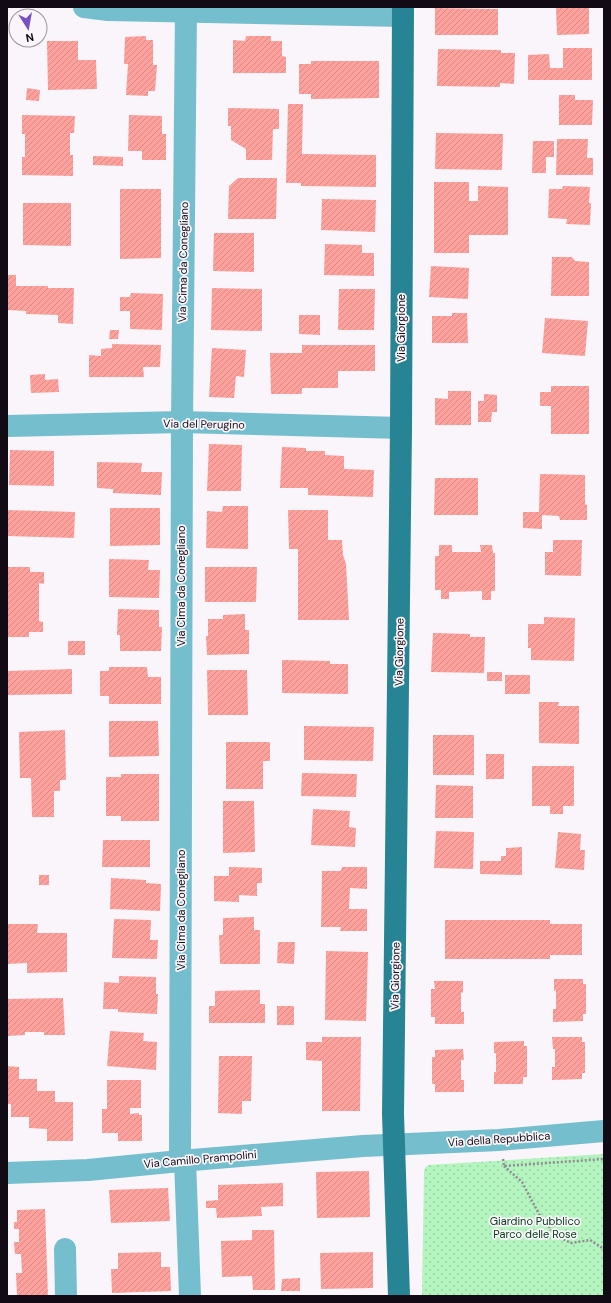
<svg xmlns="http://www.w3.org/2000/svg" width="611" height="1303" font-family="'DM Sans',sans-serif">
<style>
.grass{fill:url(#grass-dots)}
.building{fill:url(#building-hatch)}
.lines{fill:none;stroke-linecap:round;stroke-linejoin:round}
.path{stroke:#918b93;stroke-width:2.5;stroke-dasharray:2 2;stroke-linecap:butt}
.minor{stroke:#74becd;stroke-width:22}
.major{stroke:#278494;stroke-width:22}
.labels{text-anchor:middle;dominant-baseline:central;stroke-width:3.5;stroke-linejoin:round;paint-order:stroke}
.street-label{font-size:11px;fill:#120b15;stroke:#faf5fb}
.park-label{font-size:11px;fill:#023b16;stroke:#faf5fb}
</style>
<defs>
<pattern id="grass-dots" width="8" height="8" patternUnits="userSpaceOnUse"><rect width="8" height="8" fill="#b3f4bf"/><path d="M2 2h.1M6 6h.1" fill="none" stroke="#99d0a3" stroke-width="1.8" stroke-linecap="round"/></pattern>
<pattern id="building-hatch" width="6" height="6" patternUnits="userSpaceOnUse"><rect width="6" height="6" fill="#fda19d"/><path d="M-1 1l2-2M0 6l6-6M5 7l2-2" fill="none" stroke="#d88986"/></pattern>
</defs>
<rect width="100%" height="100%" fill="#faf5fb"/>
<!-- grass -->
<path class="grass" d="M604 1154V1296H422L424 1171 425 1168 428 1165Z"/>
<!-- building -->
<g class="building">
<path d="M556 7H589V34L557 35Z"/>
<path d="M435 8 498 9V35H435Z"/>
<path d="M146 36V40H153V65H157L155 91H148V96L126 95 128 64H124L125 37Z"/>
<path d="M246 36H271V41H282V56L286 57V73H233V40L245 41Z"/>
<path d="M47 41H78V60H96L97 89 48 90Z"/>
<path d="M563 48H592V80H528V55L549 54 550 68H563Z"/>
<path d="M438 49 501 50V53H515L514 84 500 83V87L437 86Z"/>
<path d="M311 61H379V98L311 99V94H299V64H311Z"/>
<path d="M27 88 40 90 39 101 26 100Z"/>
<path d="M559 95H575V100H593L592 125H559Z"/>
<path d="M288 104H303L302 154 376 155V187L301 186V183H286Z"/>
<path d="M228 108 279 109V129H273L272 160H246V149L231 140V126H228Z"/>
<path d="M22 115 75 116 74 133H70V155H73V176L22 175V157H25V134H22Z"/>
<path d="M129 115 162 116V134H166V160H142V151H128Z"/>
<path d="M436 133 503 134 502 170 435 169Z"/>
<path d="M557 139H588L587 158H593V175H556Z"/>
<path d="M533 141H554V157H546V173H532Z"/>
<path d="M93 156 123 157V166L93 165Z"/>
<path d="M238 178H277L276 219H228L229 186Z"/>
<path d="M434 182H469V201H478V186L508 187V235H469V253H434Z"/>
<path d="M563 186 590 187 589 203H591L590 225 566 224 567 219 548 218 549 189H562Z"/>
<path d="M120 189H161V258L120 259Z"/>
<path d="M322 199 376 200 375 232 321 230Z"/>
<path d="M23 203H71V246L23 245Z"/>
<path d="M214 233H254V272L213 271Z"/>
<path d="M325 244 362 245V253H374V276L324 275Z"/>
<path d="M552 257H572L575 261 589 262V296H551Z"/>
<path d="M431 266 469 268 468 299 429 297Z"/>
<path d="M7 275H16V286H48V288H74L73 324 58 323V315L26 314V311L7 310Z"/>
<path d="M212 288 262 289V331L211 330Z"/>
<path d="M339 289H375L374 330H338Z"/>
<path d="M131 293 163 294 162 330 130 329V311H120V297H130Z"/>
<path d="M452 313H467L468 343H432V316H452Z"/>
<path d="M299 315H320V335L299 334Z"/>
<path d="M545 318 588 321 585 356 542 353Z"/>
<path d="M110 330H119L118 339H109Z"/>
<path d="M112 344 161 345 160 367H143L144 377H89V355L101 356V349L112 348Z"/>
<path d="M302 345H375V371H338V388H302V394H271L270 353H302Z"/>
<path d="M212 348 246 350 244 377 236 376 234 398 209 397Z"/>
<path d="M45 374V380L58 379 59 392 31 393 30 375Z"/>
<path d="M551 386H589V434H551V406H540V392H551Z"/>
<path d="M448 391H471V425H435V398L448 399Z"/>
<path d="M484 394 497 395V412H492L491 422H478V401H484Z"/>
<path d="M209 444 242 445 241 491H207Z"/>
<path d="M282 447 306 448V451H325V455L344 456V469L374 470 373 497 308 495V488H280Z"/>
<path d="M10 450 54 451V486L9 485Z"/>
<path d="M97 462 142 463 141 472H162L161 495 113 493V489L97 488Z"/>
<path d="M540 474 585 475V504L587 505V520H560L559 516 542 515V529L523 528V512H539Z"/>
<path d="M435 478H478V515H434Z"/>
<path d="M223 506H248V549L206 548 207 511 222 512Z"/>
<path d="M110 508H160V545L110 546Z"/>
<path d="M7 510 75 512 74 538 7 536Z"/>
<path d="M288 510H328V540H342L343 555 346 564 349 620H298V549H289Z"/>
<path d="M553 540H582L581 576 545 575V552H553Z"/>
<path d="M439 545H452V552H481L480 545H492L493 553H495V591H491V600H482V591L449 592V599H441V590H435V556H439Z"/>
<path d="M109 559 149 560 148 570H160L159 598 109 597Z"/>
<path d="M7 567H30V572H44V584L39 583V621L43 622V632H29V637H7Z"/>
<path d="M205 567H257L256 602H205Z"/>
<path d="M118 609 159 610V627H162L161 651H120V635H117Z"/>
<path d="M245 614V630H249V654L207 655 206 636H208V619H223V615Z"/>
<path d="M544 617 575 618 574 661 531 660V648H528V624H544Z"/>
<path d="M433 633 470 634V637H485L484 673 431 672Z"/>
<rect x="68" y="641" width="17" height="14"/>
<path d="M282 660 330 661V664H348V694L282 693Z"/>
<path d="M109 667H147L148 677H161V704H109V696H100V671H109Z"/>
<path d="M72 669V694L7 695V671Z"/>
<path d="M207 670H247L248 715H208Z"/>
<rect x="487" y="672" width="15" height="9"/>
<rect x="505" y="675" width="25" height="19"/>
<path d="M539 702H559L558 706H579V744L539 743Z"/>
<path d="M109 721H158L159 756 109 757Z"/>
<path d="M304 726 374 727 373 761 304 760Z"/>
<path d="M65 730 66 780H60V791H54V817H32L31 778H20L19 732Z"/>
<rect x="433" y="735" width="41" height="40"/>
<path d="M226 742H270V761H263V789H226Z"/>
<rect x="486" y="754" width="18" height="25"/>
<path d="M532 766H574V806H563V814H550V806H532Z"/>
<path d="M302 773 357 774 356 797 301 796Z"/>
<path d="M121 774H159V821H121V816H106V777H121Z"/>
<path d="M436 785 473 786V818H435Z"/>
<path d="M223 801H254L255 852 223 853Z"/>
<path d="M313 809 350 811 349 827 356 828 355 847 311 845Z"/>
<path d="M436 831 474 832 473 869 434 868Z"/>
<path d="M558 832 581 834 580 850H585L584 870 555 868Z"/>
<path d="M103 840H150V867H102Z"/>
<path d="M522 847V875L480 874V861H501V856H506V848Z"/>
<path d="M229 867 262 868V883H257V896L239 895V902L214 901V876H229Z"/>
<path d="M342 867H367V889L350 888 349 909H367V931H340L341 927H321L322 871H341Z"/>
<rect x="39" y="875" width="10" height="10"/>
<path d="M111 878 146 880V883L161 884 160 911 110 909Z"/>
<path d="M254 917V930H260V964H220L219 935H223V918Z"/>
<path d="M114 919 151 920 150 940H158L157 959 112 958Z"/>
<path d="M445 920H550V924H582V955H550V959H445Z"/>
<path d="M7 924H38L37 933H67V972L27 973V963L7 964Z"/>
<path d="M278 942H295L294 964 277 963Z"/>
<path d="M326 951 368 952 366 1021 325 1020Z"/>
<path d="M119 976 156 977V994H158L157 1014 118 1012V1009H103L104 982 119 983Z"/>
<path d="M554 979H583V984H586V1014H583V1021L553 1022V1009H556V990L554 991Z"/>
<path d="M434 981H463V993L461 992V1012H464V1024H435V1017H431V989H435Z"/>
<path d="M260 990V1004H265V1023H209V1006H215V991Z"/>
<path d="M63 998 65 1035H44V1032H25V1035L7 1036V999Z"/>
<rect x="277" y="1006" width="17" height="19"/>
<path d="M110 1031 144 1033 143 1041 157 1042 156 1070 107 1066Z"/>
<path d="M322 1037H361L360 1111H322V1061L306 1060V1042H322Z"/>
<path d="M552 1037H582V1042H585V1073H582V1079L552 1080V1067H555V1049H553Z"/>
<path d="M524 1041V1046H527V1077H523V1084H494V1072H496V1053H494V1042Z"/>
<path d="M463 1049 464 1060H461V1080H464V1092H435V1084H432V1057H435V1050Z"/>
<path d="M219 1056H252L251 1101H242V1114L218 1113Z"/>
<path d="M7 1066 19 1067V1079H37V1091H55V1102H73V1141H47V1129L29 1128V1117H11V1104H7Z"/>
<path d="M107 1080H141V1108H130V1114L139 1113V1115H142V1141H118V1133H102V1109H107Z"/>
<path d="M369 1171 370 1217 317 1218 316 1172Z"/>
<path d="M283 1183V1206L261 1207 262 1216 217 1218 216 1208H206V1201L218 1200V1185Z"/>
<path d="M168 1188 170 1221 111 1223 109 1190Z"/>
<path d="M45 1209 48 1296H17L16 1273H22L21 1254H15L14 1242H19V1229H14V1222H17V1210Z"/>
<path d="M252 1230H274L275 1290H253L252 1276 222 1277 221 1241 252 1240Z"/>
<path d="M161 1252V1267H170L171 1291 112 1293 111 1269H118V1253Z"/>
<path d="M373 1252V1288L321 1289 320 1253Z"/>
<path d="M300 1278V1291H281L282 1279Z"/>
</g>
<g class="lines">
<!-- path -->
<g class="path">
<path d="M503 1159 504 1166 604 1159"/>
<path d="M504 1166 522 1182 540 1216 557 1236 571 1243 590 1240 604 1249"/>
</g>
<!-- minor -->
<g class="minor">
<path d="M84 7 108 10 403 16"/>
<path d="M7 426 182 422 401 428"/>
<path d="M185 1160 190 1296"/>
<path d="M180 1161 182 422 186 11"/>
<path d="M7 1173 88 1170 180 1161 363 1146 499 1140 604 1131"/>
<path d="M65 1249 66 1296"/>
</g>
<!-- major -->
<path class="major" d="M399 1296 393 1114 401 428 403 7"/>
</g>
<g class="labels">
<!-- street labels -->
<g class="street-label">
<text transform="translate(183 262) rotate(-89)">Via Cima da Conegliano</text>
<text transform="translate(401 328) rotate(-90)">Via Giorgione</text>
<text transform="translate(204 424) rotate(1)">Via del Perugino</text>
<text transform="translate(181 586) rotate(-90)">Via Cima da Conegliano</text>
<text transform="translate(399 652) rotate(-89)">Via Giorgione</text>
<text transform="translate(181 910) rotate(-90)">Via Cima da Conegliano</text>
<text transform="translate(395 976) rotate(-89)">Via Giorgione</text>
<text transform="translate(499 1139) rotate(-4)">Via della Repubblica</text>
<text transform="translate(200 1159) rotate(-5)">Via Camillo Prampolini</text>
</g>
<!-- park labels -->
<g class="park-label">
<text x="535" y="1221">Giardino Pubblico<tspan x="535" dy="13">Parco delle Rose</tspan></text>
</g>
</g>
<!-- border -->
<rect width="611" height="1303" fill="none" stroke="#120b15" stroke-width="16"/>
<!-- north arrow -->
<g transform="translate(28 28) rotate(169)"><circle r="19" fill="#faf5fb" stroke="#9d979f"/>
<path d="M0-3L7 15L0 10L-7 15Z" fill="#784ec6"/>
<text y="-6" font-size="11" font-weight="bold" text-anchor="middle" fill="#120b15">N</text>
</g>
</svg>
